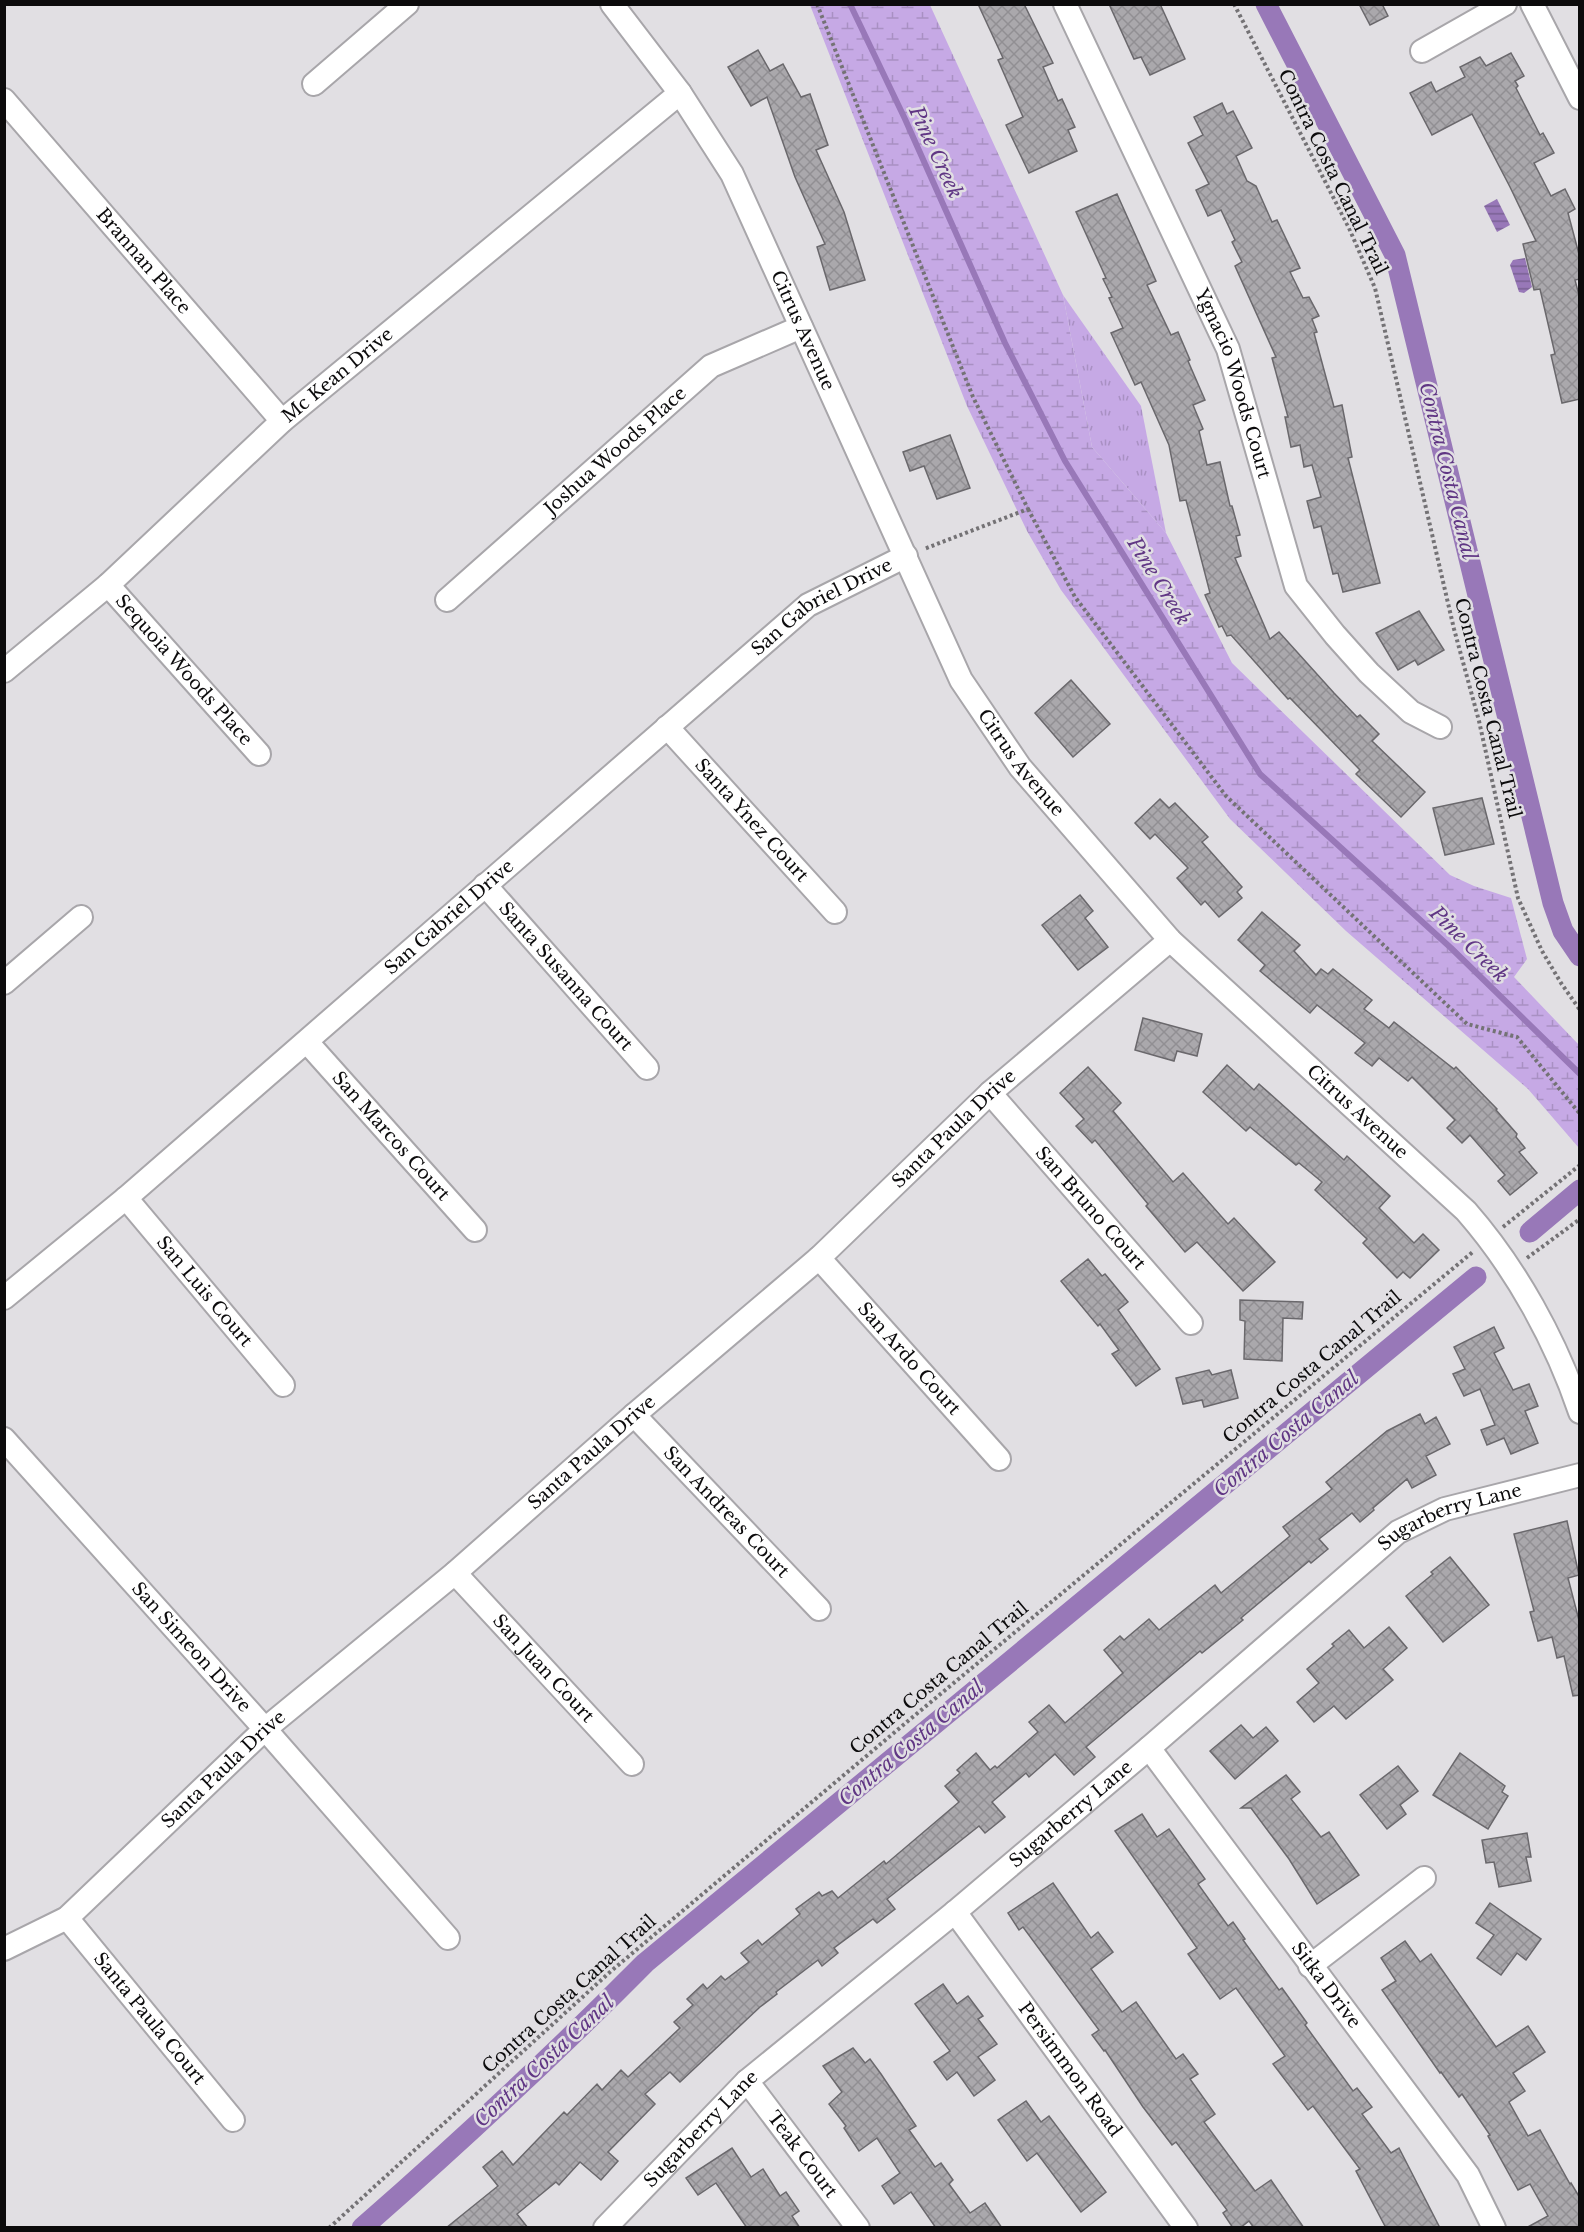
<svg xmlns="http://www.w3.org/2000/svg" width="1584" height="2232" font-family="'Libre Baskerville',serif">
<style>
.grass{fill:url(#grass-tufts)}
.wetland{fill:url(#wetland-marsh)}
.water{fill:url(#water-rules)}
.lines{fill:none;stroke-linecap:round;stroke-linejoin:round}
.stream{stroke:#9878b8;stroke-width:6}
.canal{stroke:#9878b8;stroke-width:21}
.building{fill:url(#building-cross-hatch);stroke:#6a686c;stroke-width:1.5}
.minor-casing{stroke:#a8a6aa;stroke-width:26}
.path{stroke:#747275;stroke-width:4;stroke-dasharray:3 3;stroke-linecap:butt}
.minor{stroke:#fff;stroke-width:22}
.labels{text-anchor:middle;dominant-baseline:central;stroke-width:5;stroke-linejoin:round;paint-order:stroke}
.street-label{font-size:18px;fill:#0c0b0c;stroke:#e1dfe3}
.water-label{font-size:20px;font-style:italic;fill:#603684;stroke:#e1dfe3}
</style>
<defs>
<pattern id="grass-tufts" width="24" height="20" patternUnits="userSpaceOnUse" patternTransform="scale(1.5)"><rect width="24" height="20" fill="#c6a9e5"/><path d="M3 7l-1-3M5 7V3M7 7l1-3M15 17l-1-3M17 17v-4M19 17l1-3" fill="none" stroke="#a990c3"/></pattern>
<pattern id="wetland-marsh" width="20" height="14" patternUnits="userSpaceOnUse" patternTransform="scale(1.5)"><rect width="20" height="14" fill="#c6a9e5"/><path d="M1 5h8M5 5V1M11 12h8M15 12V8" fill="none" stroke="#a990c3"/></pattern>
<pattern id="water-rules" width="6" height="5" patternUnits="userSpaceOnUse" patternTransform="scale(1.5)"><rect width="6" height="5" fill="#9878b8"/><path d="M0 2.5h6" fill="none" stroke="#7a6194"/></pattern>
<pattern id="building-cross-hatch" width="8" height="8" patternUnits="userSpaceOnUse" patternTransform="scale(1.5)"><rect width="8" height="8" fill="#aaa8ac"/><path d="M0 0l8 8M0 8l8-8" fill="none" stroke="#918f93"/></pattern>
</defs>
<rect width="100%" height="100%" fill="#e1dfe3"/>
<!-- grass -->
<path class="grass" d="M1063 295 1141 406 1166 533 1092 447Z"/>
<!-- wetland -->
<path class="wetland" d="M810 5H930L1063 295 1092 447 1166 533 1232 663 1450 875 1474 886 1511 898 1527 959 1514 977 1579 1045V1148L1528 1089 1346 931 1230 819 1061 590 1027 531 967 406Z"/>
<!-- water -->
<g class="water">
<path d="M1497 199 1510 225 1497 232 1484 206Z"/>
<path d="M1525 258 1532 287 1524 293 1519 292 1510 265 1513 260Z"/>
</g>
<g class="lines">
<!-- stream -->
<path class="stream" d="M850 4 905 119 1005 343 1065 461 1260 774 1451 948 1580 1074"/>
<!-- canal -->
<g class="canal">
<path d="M1266 4 1395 255 1553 903 1563 931 1580 956"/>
<path d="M1530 1232 1580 1190"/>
<path d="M362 2228C460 2142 554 2055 645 1963L1476 1277"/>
</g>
</g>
<!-- building -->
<g class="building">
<path d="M978 4H1024L1053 63 1043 67 1058 101 1062 99 1075 127 1068 130 1077 151 1029 173 1006 125 1023 117 998 60 1003 58Z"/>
<path d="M1109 4H1160L1185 59 1150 75 1141 57 1134 59Z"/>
<path d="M1359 4H1382L1388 16 1370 25Z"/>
<path d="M758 50 770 71 783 64 801 97 810 94 828 145 816 150 844 212 865 280 830 290 817 247 825 244 795 177 767 97 751 106 728 67Z"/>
<path d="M1511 53 1524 76 1515 81 1518 86 1516 88 1540 135 1543 133 1554 153 1534 163 1551 196 1565 189 1575 209 1568 213 1580 258V279L1575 280 1580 299V399L1562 403 1551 355 1555 354 1540 289 1534 290 1523 244 1536 241 1510 187 1472 114 1432 135 1410 93 1431 82 1436 92 1465 77 1460 67 1480 57 1486 66Z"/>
<path d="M1222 103 1227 114 1233 111 1252 148 1236 156 1247 181 1256 186 1272 222 1277 220 1300 268 1290 272 1303 298 1309 297 1319 316 1312 319 1317 332 1314 333 1334 407 1342 405 1352 457 1348 458 1380 583 1343 592 1338 573 1333 574 1321 526 1314 528 1307 501 1321 497 1312 465 1304 467 1300 445 1291 447 1285 417H1288L1272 358 1276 357 1235 266 1242 262 1232 242 1235 240 1221 210 1208 216 1196 190 1209 184 1188 143 1203 135 1194 117Z"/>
<path d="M1117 194 1156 281 1147 285 1171 335 1178 332 1190 360 1188 361 1205 400 1193 405 1203 429 1199 431 1207 465 1220 462 1230 506H1232L1240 535 1236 536 1241 556 1235 558 1270 639 1279 632 1334 693 1357 717 1360 715 1379 734 1372 741 1425 792 1401 817 1356 774 1360 770 1290 698 1288 699 1231 635 1227 636 1222 626 1219 627 1205 595 1210 593 1186 500 1180 501 1169 445 1141 382 1135 385 1111 333 1123 328 1109 298 1112 297 1103 279 1106 278 1076 212Z"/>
<path d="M950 435 970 488 937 499 924 466 910 471 903 452Z"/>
<path d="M1419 611 1444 650 1418 665 1415 660 1398 670 1376 633Z"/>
<path d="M1071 680 1110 724 1073 757 1035 713Z"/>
<path d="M1482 798 1494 844 1445 855 1433 808Z"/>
<path d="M1160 799 1169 808 1175 803 1208 837 1202 842 1242 887 1237 892 1242 898 1219 917 1205 901 1201 905 1177 878 1188 868 1155 834 1150 839 1135 823Z"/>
<path d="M1080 895 1093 911 1085 918 1108 947 1078 970 1042 925Z"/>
<path d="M1262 912 1300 945 1294 951 1316 975 1321 969 1328 974 1333 969 1372 1000 1364 1009 1389 1028 1394 1022 1454 1069 1456 1067 1497 1109 1496 1110 1517 1134 1516 1137 1525 1148 1519 1152 1537 1173 1510 1195 1498 1181 1505 1175 1470 1135 1462 1143 1447 1128 1455 1120 1412 1077 1408 1081 1379 1058 1372 1066 1355 1053 1365 1043 1317 1005 1310 1013 1260 971 1265 965 1238 940Z"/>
<path d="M1143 1018 1202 1034 1197 1056 1177 1051 1174 1061 1135 1050Z"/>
<path d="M1227 1065 1254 1090 1259 1084 1344 1160 1347 1156 1390 1196 1379 1208 1414 1243 1423 1234 1439 1250 1410 1278 1403 1272 1397 1278 1363 1243 1367 1239 1315 1190 1322 1182 1299 1163 1296 1165 1250 1127 1246 1131 1203 1092Z"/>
<path d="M1088 1067 1121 1103 1113 1111 1173 1182 1183 1173 1228 1224 1234 1218 1275 1262 1243 1291 1197 1242 1185 1252 1146 1206 1148 1204 1095 1140 1092 1143 1076 1126 1084 1119 1060 1093Z"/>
<path d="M1088 1259 1102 1276 1105 1274 1128 1302 1118 1310 1160 1369 1136 1386 1112 1354 1119 1350 1100 1324 1098 1326 1061 1281Z"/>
<path d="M1240 1300 1303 1302 1302 1319 1283 1318 1282 1361 1244 1359 1245 1321 1240 1320Z"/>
<path d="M1494 1327 1504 1348 1494 1353 1513 1390 1529 1384 1538 1406 1525 1411 1538 1443 1511 1454 1504 1438 1487 1445 1481 1430 1495 1425 1480 1389 1464 1396 1453 1374 1465 1369 1454 1347Z"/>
<path d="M1209 1370 1212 1375 1231 1370 1238 1398 1204 1407 1202 1400 1183 1404 1176 1378Z"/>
<path d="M1420 1414 1425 1424 1436 1417 1450 1444 1426 1456 1436 1475 1412 1488 1407 1479 1373 1508 1374 1510 1360 1522 1352 1513 1319 1539 1328 1549 1311 1563 1309 1561 1241 1618 1243 1620 1202 1653 1200 1651 1086 1747 1095 1757 1074 1775 1055 1754 1029 1777 1026 1773 992 1802 1005 1817 985 1833 979 1826 887 1899 895 1909 877 1923 873 1919 834 1948 838 1953 822 1966 818 1960 776 1992 777 1994 760 2007 680 2082 670 2072 645 2094 655 2104 608 2152 618 2161 601 2180 580 2162 559 2185 556 2182 517 2214 528 2228H446L498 2186 483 2167 502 2151 513 2165 564 2112 567 2115 597 2084 602 2090 621 2070 628 2077 680 2028 674 2022 693 2005 687 1999 703 1984 707 1989 721 1976 725 1980 749 1962 741 1953 758 1940 762 1945 800 1914 796 1909 819 1892 822 1896 832 1891 838 1898 884 1861 886 1864 959 1802 945 1786 960 1773 957 1770 976 1753 990 1770 995 1766 997 1768 1038 1732 1029 1722 1049 1705 1065 1723 1123 1673 1104 1650 1120 1636 1124 1640 1149 1619 1159 1630 1215 1585 1221 1593 1290 1536 1283 1527 1332 1489 1326 1482 1387 1431Z"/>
<path d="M1567 1521 1579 1575 1568 1578 1580 1624V1695L1573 1696 1564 1656 1557 1658 1552 1637 1538 1641 1530 1612 1534 1611 1514 1534Z"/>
<path d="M1450 1557 1489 1605 1443 1642 1406 1596 1433 1574 1431 1572Z"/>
<path d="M1389 1627 1407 1648 1383 1669 1393 1680 1346 1719 1334 1706 1314 1722 1297 1702 1319 1683 1307 1669 1334 1646 1332 1644 1349 1630 1364 1648Z"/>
<path d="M1241 1725 1253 1738 1266 1727 1278 1741 1235 1779 1210 1751Z"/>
<path d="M1460 1753 1505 1786 1502 1792 1508 1796 1488 1829 1433 1795Z"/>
<path d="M1398 1766 1418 1791 1400 1805 1406 1814 1387 1829 1360 1795Z"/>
<path d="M1286 1775 1300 1792 1291 1799 1321 1837 1329 1832 1359 1875 1317 1904 1289 1859 1251 1808H1241Z"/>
<path d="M1142 1814 1157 1837 1169 1829 1205 1879 1198 1884 1228 1926 1233 1922 1245 1939 1243 1940 1279 1990 1282 1988 1307 2023 1305 2025 1353 2091 1357 2088 1372 2107 1362 2114 1391 2153 1399 2148 1440 2228H1386L1356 2171 1360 2169 1313 2106 1308 2110 1273 2064 1285 2056 1236 1988 1220 1999 1188 1954 1197 1948 1115 1831Z"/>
<path d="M1527 1833 1531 1857H1526L1531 1881 1499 1887 1494 1862 1486 1863 1482 1840Z"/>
<path d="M1053 1883 1091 1938 1098 1932 1113 1952 1091 1969 1122 2012 1136 2002 1176 2059 1183 2054 1198 2074 1190 2079 1215 2114 1204 2122 1255 2191 1271 2180 1304 2228H1254L1249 2221 1240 2228H1233L1223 2213 1227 2210 1176 2142 1172 2145 1143 2107 1105 2050 1104 2051 1092 2035 1099 2030 1023 1927 1019 1930 1008 1913Z"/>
<path d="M1490 1903 1541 1939 1526 1960 1517 1953 1501 1975 1477 1958 1494 1935 1476 1923Z"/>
<path d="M1405 1941 1420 1962 1431 1954 1496 2047 1528 2026 1545 2052 1513 2073 1525 2091 1509 2102 1528 2136 1540 2130 1570 2184 1571 2183 1580 2198V2228H1526L1548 2216 1530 2184 1518 2190 1488 2136 1490 2135 1462 2094 1459 2097 1441 2072 1440 2073 1382 1990 1396 1981 1381 1958Z"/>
<path d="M943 1984 957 2004 968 1996 983 2016 978 2019 997 2044 978 2057 995 2080 974 2096 957 2072 947 2080 934 2062 950 2051 915 2004Z"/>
<path d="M853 2048 865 2063 870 2059 881 2074 916 2126 909 2130 935 2167 941 2163 953 2180 949 2184 970 2213 985 2203 1002 2228H936L911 2192 894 2204 882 2186 900 2173 877 2138 859 2151 844 2128 846 2126 829 2104 842 2092 823 2066Z"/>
<path d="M1026 2101 1041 2122 1049 2116 1106 2192 1081 2212 1037 2153 1027 2161 998 2120Z"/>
<path d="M732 2148 751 2177 763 2169 780 2196 786 2192 799 2211 792 2216 800 2228H747L716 2183 698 2195 686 2178Z"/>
</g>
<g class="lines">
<defs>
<g id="minor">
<path id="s1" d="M612 4 680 93 732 174 961 680 1020 767 1170 940 1466 1211C1516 1268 1556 1341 1580 1412"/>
<path id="s2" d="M1065 4 1228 349 1296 586 1335 635 1369 673 1411 712 1440 727"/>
<path d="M1532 4 1580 98"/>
<path d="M1422 51 1505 4"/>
<path d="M314 84 407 4"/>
<path id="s3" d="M4 100 282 421"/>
<path id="s4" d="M108 585 259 754"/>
<path id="s5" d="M447 600 711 366 801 327"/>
<path id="s6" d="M4 671 108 585 282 421 680 93"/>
<path id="s7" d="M667 727 835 912"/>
<path id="s8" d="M485 885 647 1068"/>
<path d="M4 983 81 917"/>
<path id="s9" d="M307 1042 475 1230"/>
<path id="s10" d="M990 1093 1191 1323"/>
<path id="s11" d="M126 1198 283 1385"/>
<path id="s12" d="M819 1258 999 1459"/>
<path id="s13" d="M4 1298 126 1198 808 605 906 556"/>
<path id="s14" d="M634 1415 819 1609"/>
<path id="s15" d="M4 1439 265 1729 448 1938"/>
<path id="s16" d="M455 1573 632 1764"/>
<path id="s17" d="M1149 1748 1468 2175 1494 2228"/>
<path id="s18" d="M955 1912 1186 2228"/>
<path id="s19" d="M67 1918 233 2120"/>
<path id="s20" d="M4 1949 67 1918 265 1729 455 1573 634 1415 819 1258 990 1093 1170 940"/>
<path d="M1310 1966 1424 1878"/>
<path id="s21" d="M747 2081 858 2228"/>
<path id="s22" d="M605 2228 747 2081 955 1912 1149 1748 1398 1532 1445 1509 1580 1475"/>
</g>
</defs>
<!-- minor casing -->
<use href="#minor" class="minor-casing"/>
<!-- path -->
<g class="path">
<path d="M817 4 973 397 1028 509 924 549"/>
<path d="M1234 4 1349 228 1375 288 1454 629 1479 721 1518 898 1542 951 1561 983 1580 1010"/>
<path d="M1028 509 1075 597 1226 796 1467 1024 1517 1037 1580 1114"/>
<path d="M1503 1227 1580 1165"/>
<path d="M1527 1258 1580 1219"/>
<path d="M329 2228 610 1972 908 1721 1474 1251"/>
</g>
<!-- minor -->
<use href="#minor" class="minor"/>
</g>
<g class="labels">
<!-- street labels -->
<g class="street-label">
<text transform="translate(1333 172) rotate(64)">Contra Costa Canal Trail</text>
<text stroke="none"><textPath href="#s3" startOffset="213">Brannan Place</textPath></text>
<text stroke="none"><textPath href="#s1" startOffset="380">Citrus Avenue</textPath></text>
<text stroke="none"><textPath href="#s6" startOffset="446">Mc Kean Drive</textPath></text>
<text stroke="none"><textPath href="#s2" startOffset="416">Ygnacio Woods Court</textPath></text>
<text stroke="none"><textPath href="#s5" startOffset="225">Joshua Woods Place</textPath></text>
<text stroke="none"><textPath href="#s13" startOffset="1072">San Gabriel Drive</textPath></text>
<text stroke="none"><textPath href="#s4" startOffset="114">Sequoia Woods Place</textPath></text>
<text transform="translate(1488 708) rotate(76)">Contra Costa Canal Trail</text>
<text stroke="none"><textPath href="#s1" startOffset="866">Citrus Avenue</textPath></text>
<text stroke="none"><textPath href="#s7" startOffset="126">Santa Ynez Court</textPath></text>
<text stroke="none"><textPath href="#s13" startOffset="586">San Gabriel Drive</textPath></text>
<text stroke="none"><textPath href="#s8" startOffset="122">Santa Susanna Court</textPath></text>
<text stroke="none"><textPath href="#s1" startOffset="1352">Citrus Avenue</textPath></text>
<text stroke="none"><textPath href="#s20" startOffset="1258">Santa Paula Drive</textPath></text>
<text stroke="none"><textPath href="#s9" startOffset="126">San Marcos Court</textPath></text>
<text stroke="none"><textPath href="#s10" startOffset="153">San Bruno Court</textPath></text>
<text stroke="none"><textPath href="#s11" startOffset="122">San Luis Court</textPath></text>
<text stroke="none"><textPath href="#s12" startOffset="135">San Ardo Court</textPath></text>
<text transform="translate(1312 1367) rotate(-40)">Contra Costa Canal Trail</text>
<text stroke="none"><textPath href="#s20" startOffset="772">Santa Paula Drive</textPath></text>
<text stroke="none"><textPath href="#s14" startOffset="134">San Andreas Court</textPath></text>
<text stroke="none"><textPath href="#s22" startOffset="1110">Sugarberry Lane</textPath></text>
<text stroke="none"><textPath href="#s15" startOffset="280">San Simeon Drive</textPath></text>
<text stroke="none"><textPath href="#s16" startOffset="130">San Juan Court</textPath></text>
<text transform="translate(939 1678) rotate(-40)">Contra Costa Canal Trail</text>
<text stroke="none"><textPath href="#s20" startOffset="286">Santa Paula Drive</textPath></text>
<text stroke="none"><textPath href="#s22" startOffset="624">Sugarberry Lane</textPath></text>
<text stroke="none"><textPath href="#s17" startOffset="296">Sitka Drive</textPath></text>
<text transform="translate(569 1994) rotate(-42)">Contra Costa Canal Trail</text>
<text stroke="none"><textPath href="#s19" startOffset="130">Santa Paula Court</textPath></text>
<text stroke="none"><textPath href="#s18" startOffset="195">Persimmon Road</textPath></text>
<text stroke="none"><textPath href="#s22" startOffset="138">Sugarberry Lane</textPath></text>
<text stroke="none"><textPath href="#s21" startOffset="92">Teak Court</textPath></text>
</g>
<!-- water labels -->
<g class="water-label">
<text transform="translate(936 152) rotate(65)">Pine Creek</text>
<text transform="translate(1448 471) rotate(76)">Contra Costa Canal</text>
<text transform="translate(1159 581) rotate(58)">Pine Creek</text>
<text transform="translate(1469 944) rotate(44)">Pine Creek</text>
<text transform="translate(1286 1434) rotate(-40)">Contra Costa Canal</text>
<text transform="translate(911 1743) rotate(-40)">Contra Costa Canal</text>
<text transform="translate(544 2061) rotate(-43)">Contra Costa Canal</text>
</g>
</g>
<!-- border -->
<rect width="1584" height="2232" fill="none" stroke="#0c0b0c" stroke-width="12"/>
</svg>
